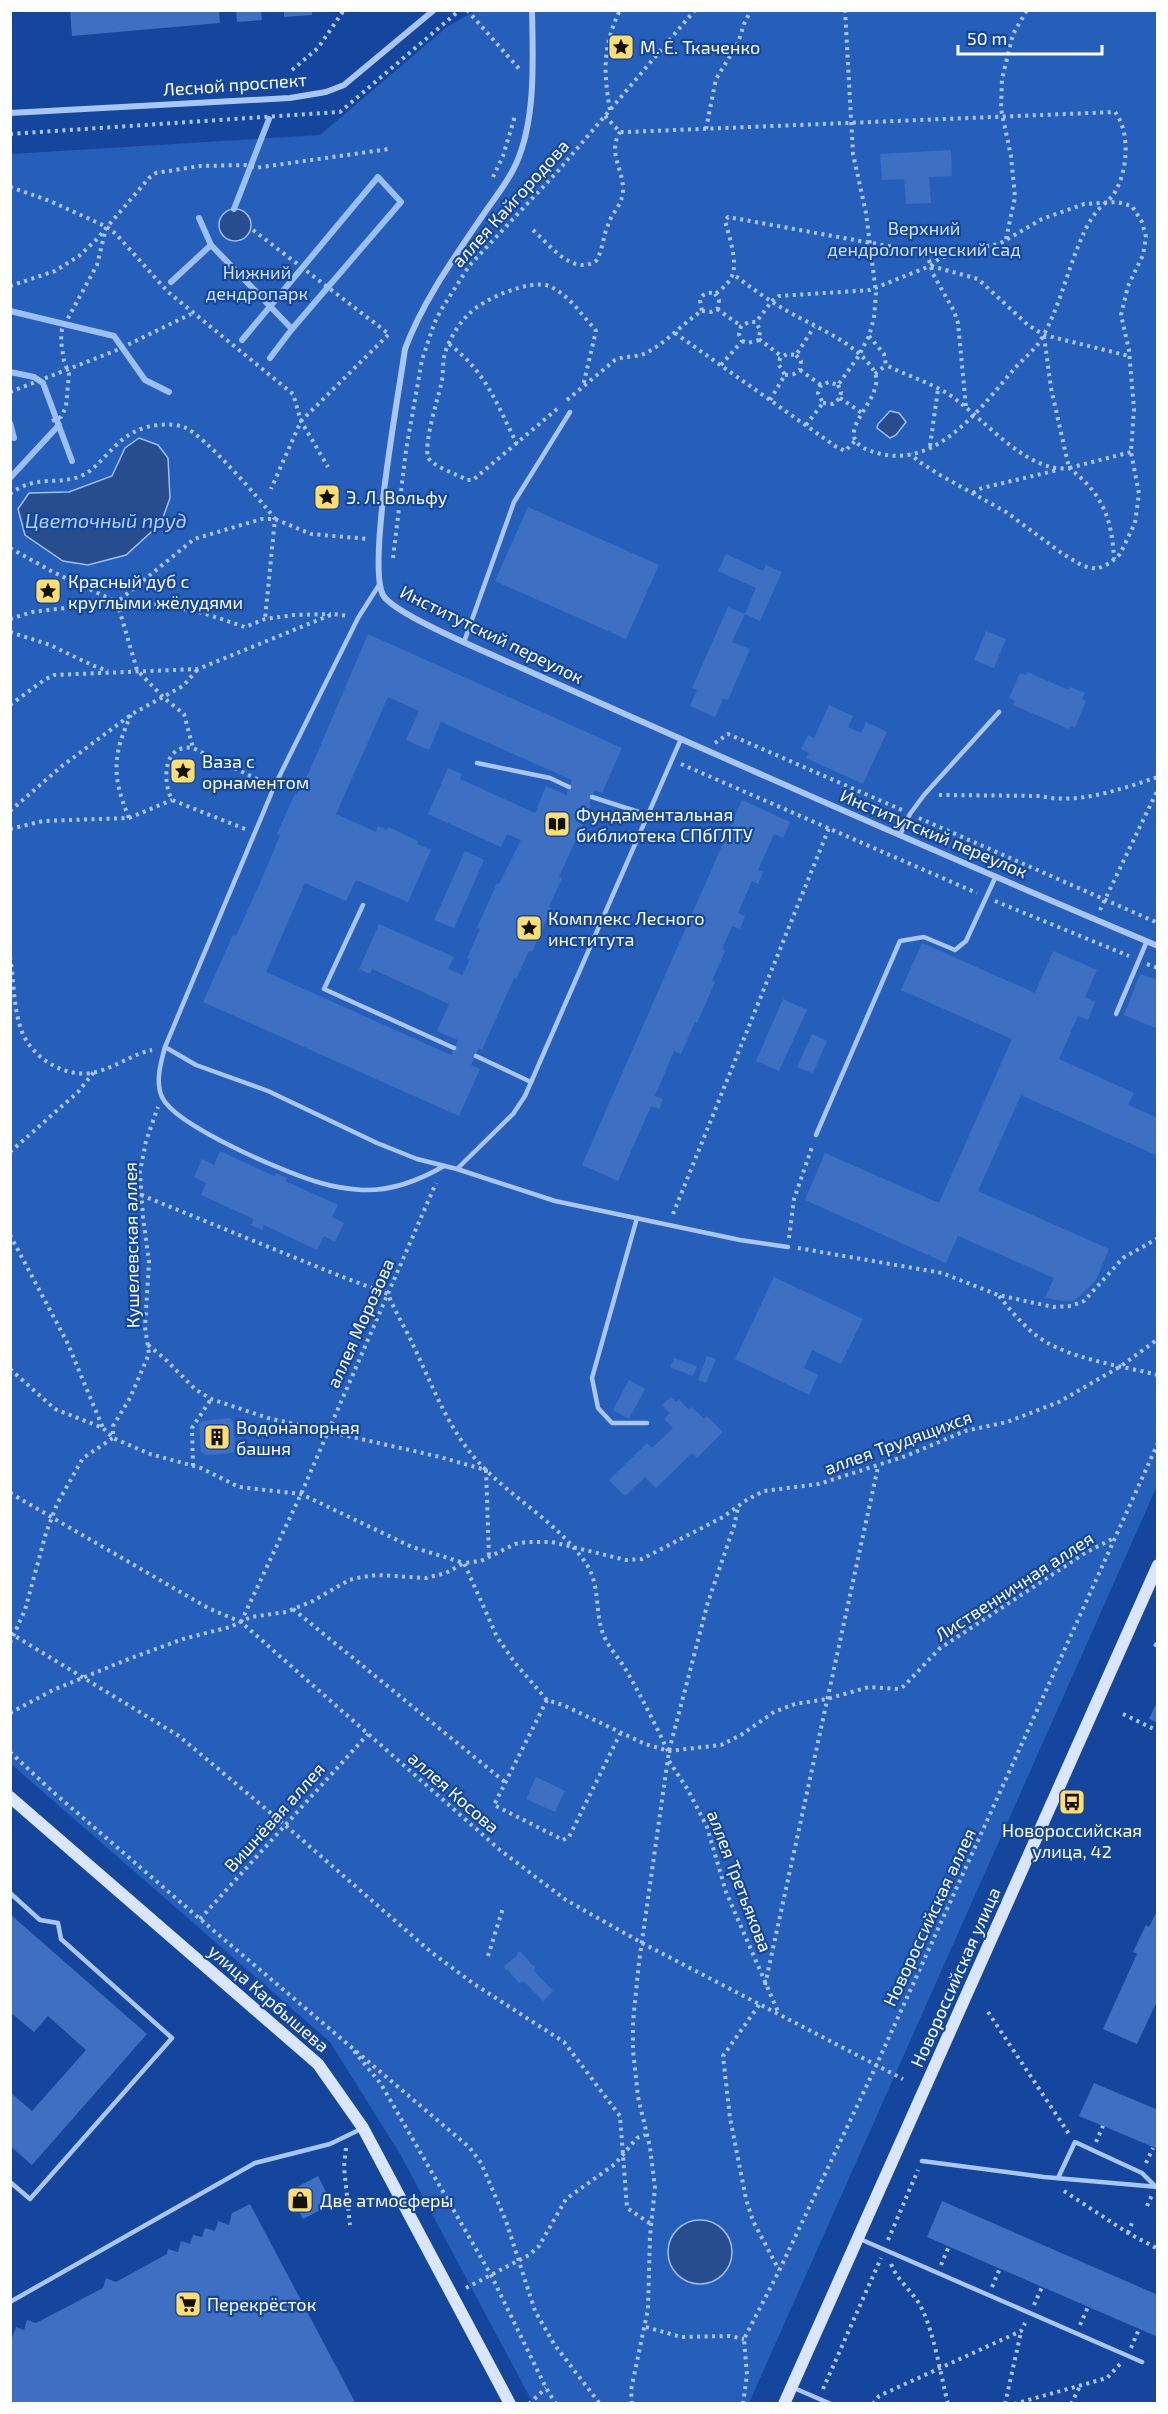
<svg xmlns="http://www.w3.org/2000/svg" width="1168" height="2414" font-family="'Exo 2',sans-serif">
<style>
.green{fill:#265fba}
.water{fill:#274d8e;stroke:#9bc0f6;stroke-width:1.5}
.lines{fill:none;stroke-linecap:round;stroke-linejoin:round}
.stream{stroke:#9bc0f6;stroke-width:6}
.building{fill:#3d70c3;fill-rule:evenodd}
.path{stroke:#a9c6f4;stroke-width:4;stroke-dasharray:3 4.5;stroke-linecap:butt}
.service{stroke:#a9c6f4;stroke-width:4.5}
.minor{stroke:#a9c6f4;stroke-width:6}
.secondary{stroke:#d9e6fd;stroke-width:12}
.labels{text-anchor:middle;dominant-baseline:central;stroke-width:4.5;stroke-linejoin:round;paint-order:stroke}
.poi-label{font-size:18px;fill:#fff;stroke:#13469c;text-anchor:start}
.street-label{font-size:18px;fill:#fff;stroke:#13469c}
.park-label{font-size:18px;fill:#d2e3fd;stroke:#13469c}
.water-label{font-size:20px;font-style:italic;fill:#b6d1fa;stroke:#13469c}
</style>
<rect width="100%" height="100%" fill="#13469c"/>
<!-- green -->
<path class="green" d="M475 11H1157V1486L749 2403H533L400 2154 330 2042 11 1764V154L320 135 447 27Z"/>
<!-- water -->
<g class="water">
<circle cx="235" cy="225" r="16"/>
<path d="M890 411 899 413 906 422 896 435 890 438 877 428 878 424Z"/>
<path d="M139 438 158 445 168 458 170 498 161 523 126 555 88 565 63 561 25 535 18 509 29 493 69 492 112 476 125 448Z"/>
<circle cx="700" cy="2252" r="32"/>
</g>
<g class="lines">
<!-- stream -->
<g class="stream">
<path d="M234 209 269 119"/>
<path d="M199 218 211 245 292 329"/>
<path d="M171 282 211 245"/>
<path d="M10 311 114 336 145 380 169 392"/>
<path d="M242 340 378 177 401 202 292 329 270 358"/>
<path d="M10 372 34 377 43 383 72 461"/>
<path d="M10 423 14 438"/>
<path d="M10 478 59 425"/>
</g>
</g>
<!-- building -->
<g class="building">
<path d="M70 10H219L220 23 72 36Z"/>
<path d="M236 10H261L262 20 237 22Z"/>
<path d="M284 10H312V15L284 17Z"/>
<path d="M951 150 952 176 929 177 931 203 906 204 904 179 882 180 880 154Z"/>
<path d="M528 507 659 565 626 639 495 581Z"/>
<path d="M726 554 763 571 766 565 782 572 760 621 745 614 756 588 718 571Z"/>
<path d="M728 607 745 614 732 642 750 649 728 700 723 699 715 717 690 706 697 690 692 688Z"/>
<path d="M986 631 1006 639 994 668 974 660Z"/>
<path d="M368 634 622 748 602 793 595 790 589 804 591 806 559 877 562 878 549 907 551 908 532 952 529 951 516 979 514 978 482 1050 479 1048 471 1065 480 1069 459 1116 203 1002 233 935 236 936 267 867 280 835 277 834 295 794 297 795 310 770ZM388 697 419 711 406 740 429 750 441 722 572 780 566 795 546 786 535 813 460 779 462 774 448 768 428 814 501 847 507 834 521 840 499 884 497 883 477 928 480 929 467 958 470 959 462 975 448 969 454 957 379 924 359 969 370 974 372 969 449 1004 437 1031 458 1040 451 1055 266 972 305 883 346 901 356 880 408 902 431 850 417 844 418 841 388 827 387 830 378 826 376 832 336 814Z"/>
<path d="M1027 672 1069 690 1070 687 1085 693 1082 699 1086 701 1075 728 1071 726 1069 729 1013 705 1015 701 1009 698 1020 673 1026 675Z"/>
<path d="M829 705 853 716 848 727 861 733 866 722 887 732 863 784 806 758 809 753 801 749 808 735 814 738Z"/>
<path d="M742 800 790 822 783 838 774 834 758 870 763 872 758 884 752 881 738 913 745 916 740 929 732 926 722 949 725 951 712 981 715 982 697 1023 695 1022 681 1054 674 1051 655 1096 663 1099 659 1109 651 1106 618 1181 582 1165Z"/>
<path d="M465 851 484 860 454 928 434 920Z"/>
<path d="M922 943 1035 993 1053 951 1097 970 1085 997 1095 1002 1088 1020 1078 1016 1059 1059 1134 1093 1128 1105 1158 1118V1156L1021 1095 978 1191 1109 1249 1096 1280 1080 1296 1072 1301H1062L1045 1298 1054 1278 958 1236 946 1263 805 1200 825 1153 939 1203 1012 1039 901 990Z"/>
<path d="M1140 974 1158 980V1029L1124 1015Z"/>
<path d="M783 999 807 1010 779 1071 756 1061Z"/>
<path d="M812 1034 827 1041 813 1073 797 1067Z"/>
<path d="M220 1151 274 1176 276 1173 287 1178 285 1181 338 1205 332 1217 344 1223 335 1242 324 1236 317 1250 264 1225 262 1230 251 1225 254 1219 201 1195 206 1183 194 1177 202 1159 214 1165Z"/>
<path d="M774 1277 863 1319 841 1364 812 1350 804 1368 818 1375 809 1395 735 1359Z"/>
<path d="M707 1356 716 1359 706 1383 698 1380Z"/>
<path d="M674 1358 697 1366 693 1376 670 1367Z"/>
<path d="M629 1380 645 1389 629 1419 613 1410Z"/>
<path d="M671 1397 676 1402 679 1399 689 1410 692 1407 704 1419 707 1416 723 1432 697 1458 692 1453 656 1488 645 1477 625 1496 609 1480 647 1443 652 1448 673 1428 664 1419 670 1413 662 1405Z"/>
<path d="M230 1418 233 1422 235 1449 233 1453 206 1455 201 1452 199 1424 203 1421Z"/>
<path d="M1158 1700V1723L1149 1719Z"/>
<path d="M536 1777 565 1791 555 1812 526 1799Z"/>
<path d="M1158 1909V1999L1137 2044 1103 2029 1137 1954 1133 1952 1146 1925 1149 1927Z"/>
<path d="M10 1914 147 2034 32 2165 10 2146V2092L32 2111 86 2050 48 2016 34 2032 10 2012Z"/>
<path d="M518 1952H521L532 1965 535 1966 534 1971 553 1991 543 2001 524 1981 519 1983 508 1970 505 1969 504 1966 517 1956Z"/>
<path d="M1094 2083 1158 2110V2149L1079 2116Z"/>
<path d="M318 2176 332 2204 303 2219 289 2191Z"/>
<path d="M942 2201 1158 2295V2337L927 2237Z"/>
<path d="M250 2204 356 2404H10V2337L12 2338 16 2327 24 2330 27 2320 36 2323 103 2288 106 2278 116 2282 167 2254 168 2249 178 2252 181 2241 190 2244 193 2235 202 2237 205 2228 215 2231 218 2221 229 2225 232 2213Z"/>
</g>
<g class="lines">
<!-- path -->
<g class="path">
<path d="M467 10 521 71"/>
<path d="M292 70 318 48 344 10"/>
<path d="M610 110C603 71 603 46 620 10"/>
<path d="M605 116 620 132H627L1115 112C1130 131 1128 169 1116 190 1112 199 1104 203 1098 210 1091 218 1086 228 1082 237 1067 271 1060 306 1042 338 1035 350 1024 358 1015 368 982 406 939 467 881 454 816 439 890 401 874 371 857 342 810 325 782 308 765 298 749 286 733 274"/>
<path d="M706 129 716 79 738 43 744 24 751 10"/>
<path d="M10 134 340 112 460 10"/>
<path d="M493 177 503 156 515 116"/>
<path d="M10 187 50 201 107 227 116 234 168 292 293 394 301 421 328 467"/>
<path d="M253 230 389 334 301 421 271 489"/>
<path d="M533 230C550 245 572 276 596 261 603 250 603 236 608 225 612 212 622 206 623 191 624 170 607 153 620 132"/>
<path d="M1006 239 1015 197 1011 156 1001 109 1002 79 1013 34 1027 10"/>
<path d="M931 266 978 279 1028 325 1044 335 1129 356"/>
<path d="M10 286 55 271 79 256 96 240 149 178 156 173 200 166 245 165 255 168 389 149"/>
<path d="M717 309 741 326"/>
<path d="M702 311 711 312 718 308 719 300 715 294"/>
<path d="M675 333 835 446 845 451 855 441"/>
<path d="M869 336 884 354 886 365C905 375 926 381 945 392 979 412 1025 474 1069 468 1102 493 1112 518 1114 559"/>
<path d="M1044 336 1051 388 1069 468 1131 452"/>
<path d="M759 339 781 356"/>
<path d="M742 341 748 343 759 340 760 330 756 322"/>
<path d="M449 344C487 373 496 403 517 444"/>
<path d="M721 365 742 341 739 334 741 326 749 322H756L772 301 779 296 870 290 930 266 940 258 971 249 999 244 1042 219 1084 204 1117 202 1132 206 1142 222 1146 237 1143 255 1128 286 1121 315 1129 350 1134 409 1131 452 1139 494 1135 523 1120 554 1110 563 1097 569 1083 566 1063 554 1006 512 940 475 918 461 911 454"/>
<path d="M800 370 821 385"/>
<path d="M875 374 886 365"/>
<path d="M785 375 794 374 800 370 801 361 796 355"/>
<path d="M10 392 117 350 191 314"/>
<path d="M840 398 862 413"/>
<path d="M567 400 615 360C626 355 638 358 648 352 668 341 683 323 702 311L700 301C701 294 709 291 715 294 721 290 729 283 732 276 738 261 729 236 725 221L728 217 921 252 929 260 933 274 954 311 958 323 966 407"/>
<path d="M770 400 785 375 779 365 780 358 787 354 796 355 814 327"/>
<path d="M823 403 833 404 840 398 841 392 838 385"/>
<path d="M557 409 473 480H467C459 475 431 466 428 457 424 443 437 401 441 385 444 374 442 363 445 353 449 340 459 323 469 314 483 299 529 279 549 286 567 293 581 314 593 327L596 331 583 386"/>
<path d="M52 421 61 417 66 407 69 374 64 361 61 341 62 329 97 265 106 228"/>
<path d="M806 425 823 403 818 393 821 385 829 382 838 385 858 357 869 336 874 318 876 293 866 213 853 154 845 10"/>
<path d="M930 446 938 389"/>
<path d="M973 493 982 488 1058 470"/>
<path d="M10 494C37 473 61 487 85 474 102 464 113 443 134 432 147 425 169 422 184 427 204 435 260 499 275 519L265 619"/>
<path d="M10 548 53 572 117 602 167 605 203 613 245 627 265 619 294 615 331 614"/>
<path d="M393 558 406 450 422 360 434 324 441 310 469 266 558 171 695 10"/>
<path d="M117 602 137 670 164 698 184 714 193 748"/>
<path d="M10 619 32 612 117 602 194 539 262 519H275L311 534 368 539"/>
<path d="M10 632 50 645 94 666 108 671"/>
<path d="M10 705 44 680 54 675 198 669 333 614 349 616"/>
<path d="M715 743 728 734 902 810"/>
<path d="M681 764 977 893"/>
<path d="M939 795 1040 796C1078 805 1121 789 1158 777"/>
<path d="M10 811 62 766 132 714 183 686 198 669"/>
<path d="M129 818C112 777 112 756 131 715"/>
<path d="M919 818 1158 923"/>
<path d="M10 829 43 821 129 818 172 800"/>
<path d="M245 829 172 800C162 781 163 743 193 748L265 783"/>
<path d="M995 901 1129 956"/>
<path d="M1100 910 1158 789"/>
<path d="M10 957C14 979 13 1004 20 1026 28 1056 65 1080 96 1072 116 1067 133 1054 152 1050"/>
<path d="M1147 964 1158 968"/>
<path d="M10 1152 78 1092 94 1072"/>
<path d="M141 1195 340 1276 388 1294C395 1312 406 1329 414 1347 435 1391 451 1437 488 1472 520 1503 562 1527 587 1565 601 1587 594 1613 604 1636 609 1648 619 1658 626 1670 641 1696 655 1724 668 1751"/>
<path d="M673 1214 829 828"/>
<path d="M10 1235 67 1342 103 1428"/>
<path d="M789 1238 794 1199 813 1144"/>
<path d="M798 1248 942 1273 998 1295 1053 1307 1071 1306 1084 1301 1123 1258 1158 1238"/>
<path d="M999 1296C1013 1313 1026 1330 1046 1342 1077 1360 1122 1366 1158 1375"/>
<path d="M148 1345 164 1358 195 1389 211 1399 268 1418 436 1456 486 1470 489 1557"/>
<path d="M10 1369 55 1409 103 1428 113 1438 150 1454 201 1468 239 1487 301 1494 412 1547 464 1563 497 1637 515 1663 547 1700 563 1705 645 1744 669 1751 721 1745 741 1735 774 1712 795 1704 827 1699 869 1687 898 1689 904 1686 939 1649 1085 1553 1114 1538"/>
<path d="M193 1466 192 1428 211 1399"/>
<path d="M10 1493 208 1608 241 1622 500 1850 566 1900 642 1943 903 2079"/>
<path d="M293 1609 505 1782"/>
<path d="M241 1622 301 1494 436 1183"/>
<path d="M10 1633 179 1736 285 1825 431 1952 474 1984 564 2042 620 2116 627 2208 651 2224"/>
<path d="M10 1643 25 1610 46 1533 57 1504 83 1458 113 1438V1426L130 1398 149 1354 145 1327 149 1262 143 1217 140 1172 146 1141 158 1107"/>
<path d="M1154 1644 1158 1646"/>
<path d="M547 1700 494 1805 563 1840 569 1837 620 1734"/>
<path d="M10 1713 53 1690 126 1660 183 1639 230 1627 251 1617 286 1612 313 1601 349 1580 362 1577 377 1575 426 1578 446 1573 464 1563 481 1561 515 1544 527 1542H552L626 1560 642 1559 723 1517 748 1499 764 1491 819 1484 906 1456 965 1431 1007 1422 1059 1402 1121 1366 1158 1339"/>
<path d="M1123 1714 1158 1731"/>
<path d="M10 1752 52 1791 200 1919 469 2147 481 2163 506 2221 535 2311 554 2344 600 2404"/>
<path d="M669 1761 688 1790 707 1827 726 1892 779 2014"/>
<path d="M200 1919 368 1734"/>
<path d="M488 1956 503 1908"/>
<path d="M765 1985 878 1467"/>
<path d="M759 2005 723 2056 730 2118 746 2199 753 2221 779 2270"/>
<path d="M988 2012 1069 2134"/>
<path d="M354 2051 381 2084 491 2275 546 2388 556 2404"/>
<path d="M1096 2142 1103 2126"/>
<path d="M346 2148 344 2167 350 2225"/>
<path d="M1146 2163 1153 2148"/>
<path d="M1064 2191 1128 2233 1158 2249"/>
<path d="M1147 2206 1152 2195"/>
<path d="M1128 2233 1132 2223"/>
<path d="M888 2240 918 2170"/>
<path d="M891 2264C898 2282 914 2292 922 2309 934 2333 941 2376 948 2404"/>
<path d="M941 2265 949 2246"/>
<path d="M992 2287 1000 2268"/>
<path d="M466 2288 529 2255 539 2246 566 2199 615 2164 637 2138 645 2135"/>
<path d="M1034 2305 1042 2287"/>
<path d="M1080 2325 1088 2307"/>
<path d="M646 2327 681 2337 730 2336 744 2339"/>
<path d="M1131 2348 1139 2329"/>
<path d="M823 2389 881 2258"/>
<path d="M529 2404 546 2388"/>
<path d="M632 2404 631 2390 648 2309 650 2236 655 2188 650 2147 638 2097 633 2050V2022L639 1962 669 1751 708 1602 734 1526 738 1508"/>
<path d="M743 2404 747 2375 744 2339 779 2271 876 2066 1158 1443"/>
<path d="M873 2404 879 2396 1021 2331 1025 2323"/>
<path d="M1005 2404 1021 2332"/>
<path d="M1014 2404 1107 2378 1120 2364"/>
<path d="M1071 2404 1080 2386"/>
</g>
<!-- service -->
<g class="service">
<path d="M379 585 358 618 274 787 165 1047 196 1065 268 1091 377 1143 417 1159 457 1169 513 1114 525 1096 681 739"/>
<path d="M464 642 514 502 570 412"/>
<path d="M477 763 550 778 569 787"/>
<path d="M592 797 648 815"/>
<path d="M900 835 910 814 924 795 999 712"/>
<path d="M363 905 324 989 454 1048"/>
<path d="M1116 1014 1147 941"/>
<path d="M165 1047C161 1062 155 1082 162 1097 175 1126 288 1174 321 1183 334 1187 348 1189 362 1190 392 1191 418 1181 444 1166"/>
<path d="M476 1056 531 1082"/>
<path d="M816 1135 900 941 924 937 955 950 966 941 996 876"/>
<path d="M457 1169 555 1201 740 1240 788 1247"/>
<path d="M637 1218 592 1378 598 1408 612 1423H647"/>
<path d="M10 1893 40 1920 58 1923 61 1939 172 2038 30 2199 10 2182"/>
<path d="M922 2161 1044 2177 1158 2187"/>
<path d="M1058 2178 1075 2142 1142 2173 1156 2187"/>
<path d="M860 2239 1142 2362"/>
<path d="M10 2302 255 2163 330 2144 361 2129"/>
<path d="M794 2388 831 2404"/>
</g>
<!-- minor -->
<g class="minor">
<path d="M532 10C533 59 536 120 516 164 507 184 492 201 481 218 453 259 422 303 405 349 399 393 367 564 383 595 394 615 498 657 524 669 734 763 945 856 1158 946"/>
<path d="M10 113 290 98 326 92 344 85 434 10"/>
</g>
<!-- secondary -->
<g class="secondary">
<path d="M10 1797 318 2064 363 2128 510 2404"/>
<path d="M784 2404 1158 1565"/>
</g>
</g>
<!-- icons -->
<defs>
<symbol id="sight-square" viewBox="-11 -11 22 22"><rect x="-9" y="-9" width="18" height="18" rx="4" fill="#ffde6c" stroke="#13469c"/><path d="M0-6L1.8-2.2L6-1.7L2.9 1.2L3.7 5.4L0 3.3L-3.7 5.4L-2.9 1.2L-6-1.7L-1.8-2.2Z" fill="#111"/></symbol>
<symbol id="library-square" viewBox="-11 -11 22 22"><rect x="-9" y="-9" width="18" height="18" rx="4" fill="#ffde6c" stroke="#13469c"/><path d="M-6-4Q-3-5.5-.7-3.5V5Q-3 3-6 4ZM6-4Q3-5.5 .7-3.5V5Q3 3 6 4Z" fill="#111"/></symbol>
<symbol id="building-square" viewBox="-11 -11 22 22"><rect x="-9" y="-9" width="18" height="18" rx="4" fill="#ffde6c" stroke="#13469c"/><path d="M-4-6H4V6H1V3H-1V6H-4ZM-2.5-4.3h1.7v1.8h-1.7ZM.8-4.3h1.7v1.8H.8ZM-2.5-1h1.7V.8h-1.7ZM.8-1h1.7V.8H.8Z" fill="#111"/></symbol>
<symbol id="bus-square" viewBox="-11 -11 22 22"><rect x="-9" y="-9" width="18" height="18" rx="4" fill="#ffde6c" stroke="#13469c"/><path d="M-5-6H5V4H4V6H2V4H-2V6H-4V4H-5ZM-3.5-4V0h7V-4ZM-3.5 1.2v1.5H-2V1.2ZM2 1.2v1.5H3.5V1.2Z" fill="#111"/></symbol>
<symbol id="shop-square" viewBox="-11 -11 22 22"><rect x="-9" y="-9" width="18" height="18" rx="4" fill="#ffde6c" stroke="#13469c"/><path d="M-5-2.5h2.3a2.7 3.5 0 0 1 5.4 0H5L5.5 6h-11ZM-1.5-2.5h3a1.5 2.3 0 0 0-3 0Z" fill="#111"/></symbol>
<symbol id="supermarket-square" viewBox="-11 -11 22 22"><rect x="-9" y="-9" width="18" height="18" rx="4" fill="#ffde6c" stroke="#13469c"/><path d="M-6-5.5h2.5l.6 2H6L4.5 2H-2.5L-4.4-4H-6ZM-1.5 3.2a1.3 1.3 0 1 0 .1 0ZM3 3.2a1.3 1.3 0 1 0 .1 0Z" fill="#111"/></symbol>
</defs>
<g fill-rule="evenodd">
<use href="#sight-square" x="606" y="32" width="30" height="30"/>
<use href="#sight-square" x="312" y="482" width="30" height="30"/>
<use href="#sight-square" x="33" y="576" width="30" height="30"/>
<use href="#sight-square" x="168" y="756" width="30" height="30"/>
<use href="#library-square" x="542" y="809" width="30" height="30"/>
<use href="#sight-square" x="514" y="913" width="30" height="30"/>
<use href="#building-square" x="202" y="1422" width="30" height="30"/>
<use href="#bus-square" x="1057" y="1787" width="30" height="30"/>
<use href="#shop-square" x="285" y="2185" width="30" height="30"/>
<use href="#supermarket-square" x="173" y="2289" width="30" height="30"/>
</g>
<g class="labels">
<!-- poi labels -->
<g class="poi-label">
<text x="640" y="47">М. Е. Ткаченко</text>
<text x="346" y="497">Э. Л. Вольфу</text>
<text x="68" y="581">Красный дуб с<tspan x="68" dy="21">круглыми жёлудями</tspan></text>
<text x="202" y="761">Ваза с<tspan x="202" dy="21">орнаментом</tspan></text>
<text x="576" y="814">Фундаментальная<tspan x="576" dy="21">библиотека СПбГЛТУ</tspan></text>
<text x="548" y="918">Комплекс Лесного<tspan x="548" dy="21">института</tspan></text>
<text x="236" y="1427">Водонапорная<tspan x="236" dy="21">башня</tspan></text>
<text x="1072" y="1830" text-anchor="middle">Новороссийская<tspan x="1072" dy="21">улица, 42</tspan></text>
<text x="320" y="2200">Две атмосферы</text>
<text x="207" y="2304">Перекрёсток</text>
</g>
<!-- street labels -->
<g class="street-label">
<text transform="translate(235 84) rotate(-4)">Лесной проспект</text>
<text transform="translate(510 203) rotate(-48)">аллея Кайгородова</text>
<text transform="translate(492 634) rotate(26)">Институтский переулок</text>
<text transform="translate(934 833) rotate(23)">Институтский переулок</text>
<text transform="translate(131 1245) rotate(-91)">Кушелевская аллея</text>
<text transform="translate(360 1323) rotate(-66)">аллея Морозова</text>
<text transform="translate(898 1442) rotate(-20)">аллея Трудящихся</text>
<text transform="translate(1014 1586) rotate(-33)">Лиственничная аллея</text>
<text transform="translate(454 1792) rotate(41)">аллея Косова</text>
<text transform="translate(274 1817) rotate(-48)">Вишнёвая аллея</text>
<text transform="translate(740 1881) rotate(69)">аллея Третьякова</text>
<text transform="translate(929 1917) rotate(-65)">Новороссийская аллея</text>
<text transform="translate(955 1977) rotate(-66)">Новороссийская улица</text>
<text transform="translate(269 1998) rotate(41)">улица Карбышева</text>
</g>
<!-- park labels -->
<g class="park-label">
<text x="924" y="228">Верхний<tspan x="924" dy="21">дендрологический сад</tspan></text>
<text x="257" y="272">Нижний<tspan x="257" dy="21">дендропарк</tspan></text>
</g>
<!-- water labels -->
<g class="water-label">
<text x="106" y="520">Цветочный пруд</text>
</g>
</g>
<!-- border -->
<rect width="1168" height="2414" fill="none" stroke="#ffffff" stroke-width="24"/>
<!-- scale -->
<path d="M958 45v9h144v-9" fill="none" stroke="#ffffff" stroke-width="3"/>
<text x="967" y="45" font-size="18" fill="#ffffff" stroke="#13469c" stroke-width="4.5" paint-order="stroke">50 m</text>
</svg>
